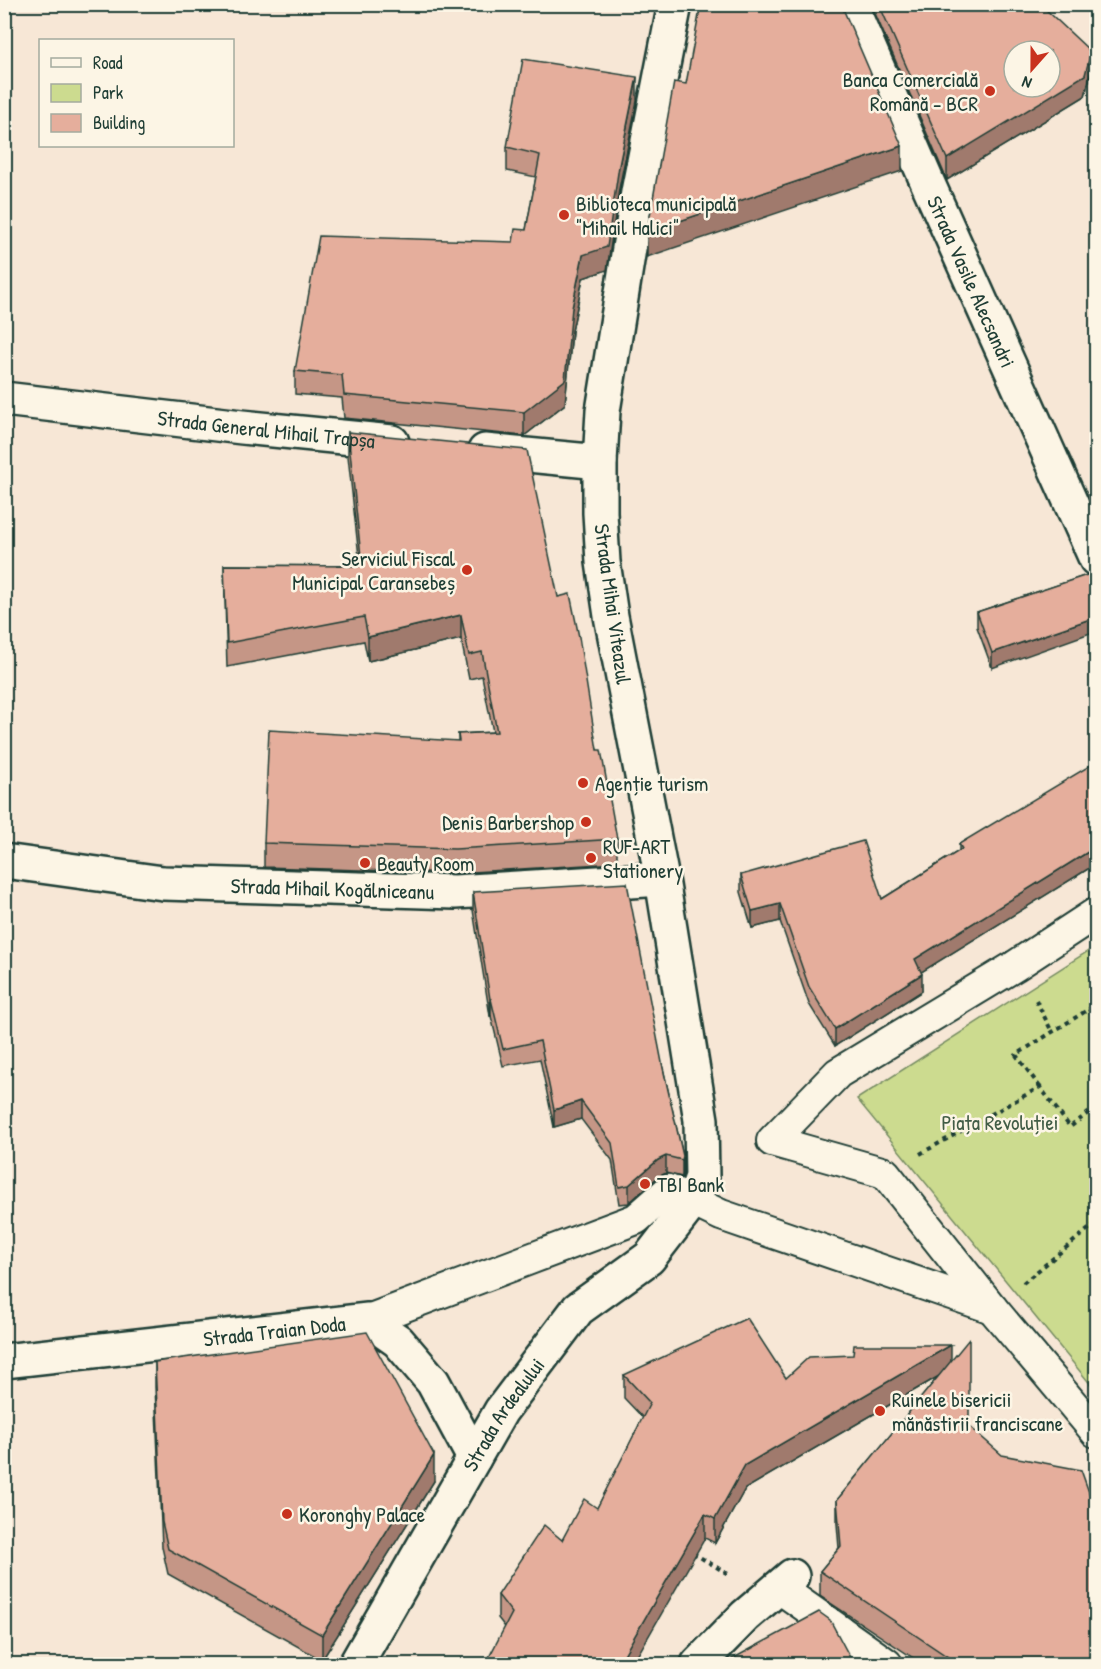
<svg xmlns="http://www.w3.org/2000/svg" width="1101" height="1669" font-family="'Patrick Hand',sans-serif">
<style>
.green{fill:#ccdb8f;stroke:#768c62;stroke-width:1.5}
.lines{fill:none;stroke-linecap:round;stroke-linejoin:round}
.pedestrian-casing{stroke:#1f3d34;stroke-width:34}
.minor-casing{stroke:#1f3d34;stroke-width:38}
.tertiary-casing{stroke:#1f3d34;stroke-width:38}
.secondary-casing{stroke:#1f3d34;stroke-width:38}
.primary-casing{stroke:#1f3d34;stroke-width:38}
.path{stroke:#1f3d34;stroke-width:4;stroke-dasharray:4.5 4.5;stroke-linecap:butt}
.pedestrian{stroke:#fcf5e5;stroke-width:30}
.minor{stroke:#fcf5e5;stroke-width:33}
.tertiary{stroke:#fcf5e5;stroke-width:33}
.secondary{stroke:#fcf5e5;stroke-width:33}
.primary{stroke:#fcf5e5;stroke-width:33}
.wall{fill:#c59686;stroke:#1f3d34;stroke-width:1.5}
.shaded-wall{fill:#a07a6d;stroke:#1f3d34;stroke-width:1.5}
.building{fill:#e5ae9c;stroke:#1f3d34;stroke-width:1.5;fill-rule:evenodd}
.poi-dot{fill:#c8321e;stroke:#fcf5e5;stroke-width:2}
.labels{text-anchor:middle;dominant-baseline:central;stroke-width:5;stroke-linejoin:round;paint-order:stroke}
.poi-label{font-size:21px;fill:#1f3d34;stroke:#fcf5e5;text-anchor:start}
.street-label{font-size:21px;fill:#1f3d34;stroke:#fcf5e5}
.park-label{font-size:21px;fill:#425d46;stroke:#fcf5e5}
</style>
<rect width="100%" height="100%" fill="#f7e7d6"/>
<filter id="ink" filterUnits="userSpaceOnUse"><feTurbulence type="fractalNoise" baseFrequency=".0167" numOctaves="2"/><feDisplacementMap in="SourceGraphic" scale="12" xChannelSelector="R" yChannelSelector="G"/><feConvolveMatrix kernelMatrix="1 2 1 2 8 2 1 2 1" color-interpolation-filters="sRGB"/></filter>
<g filter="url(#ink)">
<!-- green -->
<path class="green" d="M1096 946V1391L857 1099Z"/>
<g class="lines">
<defs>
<g id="pedestrian">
<path d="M1096 913 1015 966 838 1073 772 1141 885 1173 992 1308 1096 1432"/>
<path d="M368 1320 636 1219 669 1190 721 1215 992 1308"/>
<path d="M778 1587 887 1664"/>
</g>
<g id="minor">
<path id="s1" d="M850 4 929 186 1096 559"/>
<path id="s2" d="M4 861 163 883 455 892 662 879"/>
<path d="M698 1664 745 1616 792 1576"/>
</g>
<g id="tertiary">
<path id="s3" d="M4 399 242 427 392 442"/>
<path d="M485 451 600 462"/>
</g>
<g id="secondary">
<path id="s4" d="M4 1361 368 1320 398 1341 433 1382 474 1458"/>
</g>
<g id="primary">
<path id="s5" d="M356 1664 501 1411 578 1309 649 1258 693 1201 702 1177 701 1120 662 879 611 616 603 562 600 513V462L603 411 638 192 675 4"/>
</g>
</defs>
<!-- pedestrian casing -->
<use href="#pedestrian" class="pedestrian-casing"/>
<!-- minor casing -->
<use href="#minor" class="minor-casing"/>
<!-- tertiary casing -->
<use href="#tertiary" class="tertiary-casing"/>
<!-- secondary casing -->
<use href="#secondary" class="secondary-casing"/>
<!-- primary casing -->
<use href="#primary" class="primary-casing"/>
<!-- path -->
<g class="path">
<path d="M1036 1000 1052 1032"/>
<path d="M1040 1087 1016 1055 1089 1009 1096 1022"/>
<path d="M920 1154 1040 1087 1070 1127 1096 1107"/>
<path d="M1023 1283 1096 1223"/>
<path d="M693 1553 728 1574"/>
</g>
<!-- pedestrian -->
<use href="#pedestrian" class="pedestrian"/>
<!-- minor -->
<use href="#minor" class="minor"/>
<!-- tertiary -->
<use href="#tertiary" class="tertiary"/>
<!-- secondary -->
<use href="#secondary" class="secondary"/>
<!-- primary -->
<use href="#primary" class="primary"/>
</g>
<!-- wall -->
<g class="wall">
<path d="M871 4H1040L1091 72 1085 96 947 180Z"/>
<path d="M637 101 619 189 607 270 583 278 572 331 565 404 524 436 344 418 342 398 295 394V371L513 242 526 230 536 177 507 171V147Z"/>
<path d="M348 432 558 597 597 750 617 839V863L455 873 264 867V843L458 741V734L493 732 482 676 469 679 461 639 368 661 364 641 227 667 224 565 360 566 348 456Z"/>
<path d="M1096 572 992 668 977 627V612Z"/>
<path d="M959 844 1096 864 921 972 922 991 835 1046 809 1004 780 921 752 928 741 892V875L882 899 959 851Z"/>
<path d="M473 892 663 1068 683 1156V1173L682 1177 666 1173 658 1177 629 1203 619 1204 612 1160 581 1119 554 1127 540 1059 503 1066 491 1016H490L473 910Z"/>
<path d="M951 1361 969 1426 1096 1665H924L820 1596V1571L839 1548 837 1524V1500L939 1376 745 1489 715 1543 705 1538 505 1627 498 1618V1595L562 1540 597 1508 643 1418 624 1398V1375L786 1378Z"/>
<path d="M155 1362 434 1481 322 1660 168 1574 162 1547 155 1387Z"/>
</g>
<!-- shaded-wall -->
<g class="shaded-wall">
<path d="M1091 52V72L1085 96 947 180V159Z"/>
<path d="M637 77V101L619 189 607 270 583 278 572 331 565 404 524 436V412L572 308 583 255 619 166Z"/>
<path d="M902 146V171L647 257V232Z"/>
<path d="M461 615V639L368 661V637Z"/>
<path d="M1096 617V631L992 668V653Z"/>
<path d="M1096 847V864L915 976V959Z"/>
<path d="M780 904V921L752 928V911Z"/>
<path d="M922 974V991L835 1046V1029Z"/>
<rect x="490" y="999" width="1" height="17"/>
<path d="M581 1101V1119L554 1127V1110Z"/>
<path d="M666 1156V1173L658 1177 629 1203V1185L658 1160Z"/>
<path d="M683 1156V1173L682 1177V1160Z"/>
<path d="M951 1345V1369L745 1489 715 1543V1519L745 1465Z"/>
<path d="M434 1455V1481L322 1660V1635Z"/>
<path d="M705 1514V1538L632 1665H618Z"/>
</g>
<!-- building -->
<g class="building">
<path d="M701 4H841L902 146 647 232 674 82 686 84Z"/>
<path d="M879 4H1040L1091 52 1085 75 947 159ZM1014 51H1050V87H1014Z"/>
<path d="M523 59 637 77 619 166 607 247 583 255 572 308 565 380 524 412 344 395 342 375 295 371 319 236 513 242 515 229 526 230 540 155 507 147Z"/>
<path d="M348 432 527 450 558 597 570 594 579 637 597 750H601L617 839 455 849 264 843 269 730 459 741 458 734 497 732 482 652 469 655 461 615 368 637 364 617 227 643 224 565 362 566Z"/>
<path d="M1096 572V617L992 653 977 612Z"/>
<path d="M1096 762V847L915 959 922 974 835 1029 809 987 780 904 752 911 741 875 863 841 882 899 962 849 959 844Z"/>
<path d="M627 883 663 1068 683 1156 682 1160 666 1156 658 1160 629 1185 619 1187 612 1143 581 1101 554 1110 540 1041 503 1049 491 999H490L473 892Z"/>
<path d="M747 1318 786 1378 809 1357 853 1355 854 1345H951L745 1465 715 1519 705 1514 618 1665H485L512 1613 498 1595 544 1525 562 1540 584 1499 597 1508 650 1403 624 1375Z"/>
<path d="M367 1332 434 1455 322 1635 168 1549 162 1522 155 1362Z"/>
<path d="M969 1339V1426L1002 1455 1081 1470 1096 1512V1665H960L820 1571 841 1546 837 1500Z"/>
<path d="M819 1612 830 1620 854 1665H721Z"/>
<path d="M455 1662 472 1665H453Z"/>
</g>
</g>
<!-- markers -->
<g class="poi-dot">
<circle cx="990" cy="91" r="6"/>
<circle cx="564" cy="215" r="6"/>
<circle cx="467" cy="570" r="6"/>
<circle cx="583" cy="783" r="6"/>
<circle cx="586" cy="822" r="6"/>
<circle cx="591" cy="858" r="6"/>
<circle cx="365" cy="863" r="6"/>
<circle cx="645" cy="1184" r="6"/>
<circle cx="880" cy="1411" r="6"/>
<circle cx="287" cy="1514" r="6"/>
</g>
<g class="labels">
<!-- poi labels -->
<g class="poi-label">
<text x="978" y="79" text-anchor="end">Banca Comercială<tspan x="978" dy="24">Română - BCR</tspan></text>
<text x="576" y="203">Biblioteca municipală<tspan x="576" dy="24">"Mihail Halici"</tspan></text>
<text x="455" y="558" text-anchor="end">Serviciul Fiscal<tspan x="455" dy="24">Municipal Caransebeș</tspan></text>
<text x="595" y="783">Agenție turism</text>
<text x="574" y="822" text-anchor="end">Denis Barbershop</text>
<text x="603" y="846">RUF-ART<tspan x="603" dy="24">Stationery</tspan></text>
<text x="377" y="863">Beauty Room</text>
<text x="657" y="1184">TBI Bank</text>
<text x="892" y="1399">Ruinele bisericii<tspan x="892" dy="24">mănăstirii franciscane</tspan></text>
<text x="299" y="1514">Koronghy Palace</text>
</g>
<!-- street labels -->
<g class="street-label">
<text stroke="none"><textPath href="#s1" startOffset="303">Strada Vasile Alecsandri</textPath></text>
<text stroke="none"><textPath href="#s3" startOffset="264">Strada General Mihail Trapșa</textPath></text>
<text transform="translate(613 604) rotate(82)">Strada Mihai Viteazul</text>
<text stroke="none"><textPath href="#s2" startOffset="330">Strada Mihail Kogălniceanu</textPath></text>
<text stroke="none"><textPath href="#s4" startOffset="272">Strada Traian Doda</textPath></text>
<text stroke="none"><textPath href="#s5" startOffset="290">Strada Ardealului</textPath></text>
</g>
<!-- park labels -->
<g class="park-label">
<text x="1000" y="1122">Piața Revoluției</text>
</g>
</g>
<!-- margin -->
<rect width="1101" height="1669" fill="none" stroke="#fcf5e5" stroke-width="24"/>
<rect x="12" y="12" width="1077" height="1645" fill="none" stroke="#1f3d34" stroke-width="2" filter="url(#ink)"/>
<!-- legend -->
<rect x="39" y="39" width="195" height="108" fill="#fcf5e5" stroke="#a4ab9e" stroke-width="1.5"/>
<rect x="51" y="58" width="30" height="9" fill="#fcf5e5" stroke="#a4ab9e" stroke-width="1.5"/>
<text x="93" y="69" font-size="18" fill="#1f3d34">Road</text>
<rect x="51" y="84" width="30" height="18" fill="#ccdb8f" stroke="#a4ab9e" stroke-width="1.5"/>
<text x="93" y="99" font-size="18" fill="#1f3d34">Park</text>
<rect x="51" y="114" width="30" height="18" fill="#e5ae9c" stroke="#a4ab9e" stroke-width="1.5"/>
<text x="93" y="129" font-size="18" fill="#1f3d34">Building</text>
<!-- north arrow -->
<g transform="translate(1032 69) rotate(201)"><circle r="28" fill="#fcf5e5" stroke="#a4ab9e" stroke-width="1.5"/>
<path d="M0-4.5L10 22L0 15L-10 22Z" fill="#c8321e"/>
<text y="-9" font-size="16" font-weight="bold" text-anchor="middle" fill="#1f3d34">N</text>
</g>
</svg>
